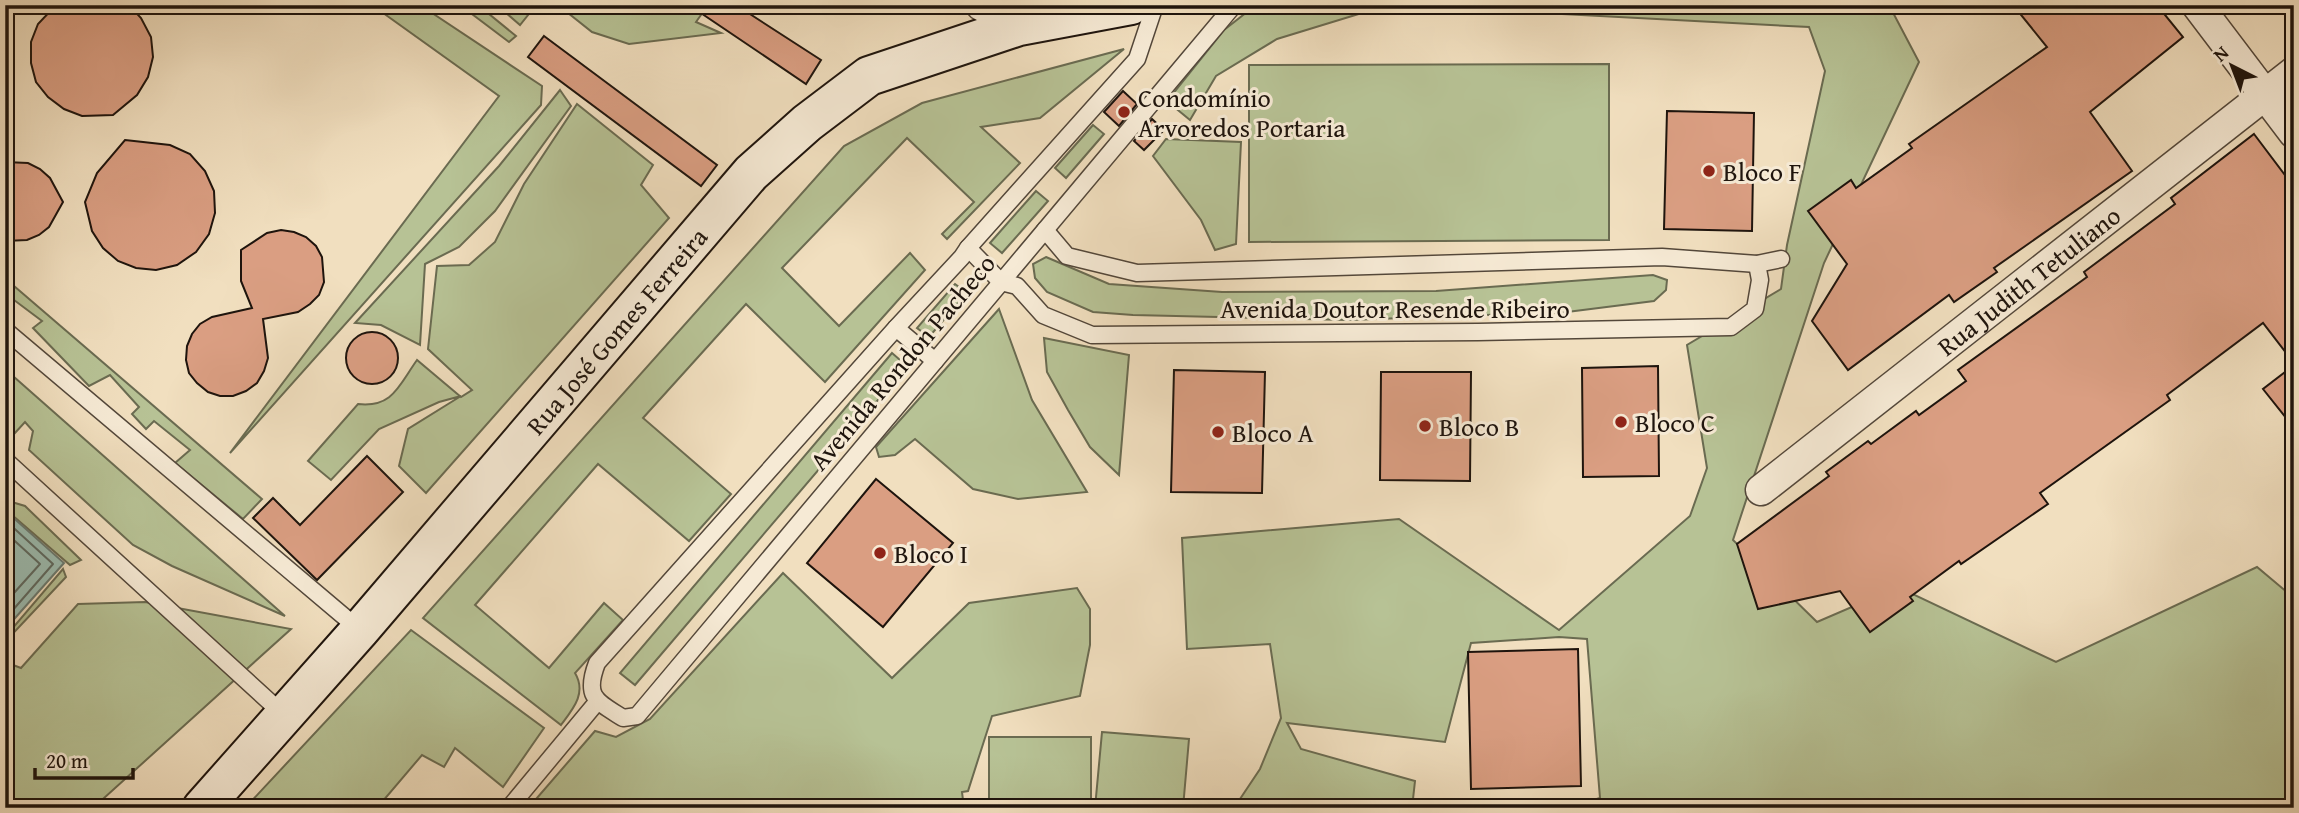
<svg xmlns="http://www.w3.org/2000/svg" width="2299" height="813" font-family="'Gentium Book Plus',serif">
<style>
.green{fill:#b7c295;stroke:#6a6b51;stroke-width:2}
.water{fill:#9bbdb2;stroke:#697970;stroke-width:2}
.lines{fill:none;stroke-linecap:round;stroke-linejoin:round}
.shore{stroke:#5c6860;stroke-width:2}
.building{fill:#da9e82;stroke:#1e140d;stroke-width:2}
.lane-casing{stroke:#53473a;stroke-width:19}
.street-casing{stroke:#53473a;stroke-width:33}
.secondary-casing{stroke:#1e140d;stroke-width:42}
.lane{stroke:#f6ead5;stroke-width:16}
.street{stroke:#f6ead5;stroke-width:30}
.secondary{stroke:#f6ead5;stroke-width:38}
.poi-dot{fill:#8f2418;stroke:#f6ead5;stroke-width:2.5}
.labels{text-anchor:middle;dominant-baseline:central;stroke-width:6;stroke-linejoin:round;paint-order:stroke}
.poi-label{font-size:26px;fill:#1e140d;stroke:#f6ead5;text-anchor:start}
.street-label{font-size:26px;fill:#1e140d;stroke:#f6ead5}
</style>
<rect width="100%" height="100%" fill="#f1dfbf"/>
<filter id="stains"><feTurbulence type="fractalNoise" baseFrequency=".00286" numOctaves="4"/><feColorMatrix values="0 0 0 0 .2 0 0 0 0 .09 0 0 0 0 .02 0 0 0 .5 -.17"/></filter>
<radialGradient id="worn" r=".72"><stop offset=".6" stop-color="#630" stop-opacity="0"/><stop offset="1" stop-color="#630" stop-opacity=".3"/></radialGradient>
<!-- green -->
<g class="green">
<path d="M372 5H420L542 86 541 105 230 453 499 96Z"/>
<path d="M460 5H478L516 36 509 42Z"/>
<path d="M497 5H536L520 25Z"/>
<path d="M558 5H708L696 22 721 33 629 44 592 32Z"/>
<path d="M1256 5H1889L1919 62 1824 263 1733 540 1817 622 1898 587 2056 662 2257 567 2294 598V808H1566L1600 798 1587 639 1559 637 1471 643 1445 742 1287 723 1301 749 1415 781 1412 808H1278L1281 801 1257 808H1234L1260 769 1281 718 1270 644 1187 649 1182 538 1399 519 1559 630 1690 516 1707 468 1687 345 1781 289 1787 245 1825 71 1809 27 1388 5 1277 39 1216 76 1190 120 1167 101 1224 30Z"/>
<path d="M1124 49 1040 118 981 127 1020 163 947 239 942 234 974 202 907 138 782 268 839 326 910 253 925 270 825 382 746 304 643 418 731 494 689 541 598 464 475 605 549 668 604 603 623 620 575 673C587 693 573 709 561 725L423 618 844 146 922 103Z"/>
<path d="M1609 64V240L1249 242V65Z"/>
<path d="M560 90 571 106 495 211 459 247 425 264 420 345 381 325 355 323 499 166Z"/>
<path d="M577 104 653 165 641 185 669 218 426 493 399 466 408 429 461 396 439 402 379 429 331 480 308 461 358 404C393 408 399 385 417 360L461 397 472 390 428 349 437 266 469 265 495 242 524 184Z"/>
<path d="M1093 125 1104 134 1066 178 1055 168Z"/>
<path d="M1166 139 1241 142 1236 244 1215 250 1201 220 1153 156Z"/>
<path d="M1036 191 1048 201 1002 253 990 243Z"/>
<path d="M1046 257 1109 284 1222 292 1436 291 1653 275 1667 280 1666 290 1654 301 1567 312 1349 320 1133 315 1093 312 1047 292 1035 278 1033 264Z"/>
<path d="M955 284 967 293 929 337 917 328Z"/>
<path d="M14 286 262 499 243 519 175 463 190 450 154 421 146 429 132 414 139 407 110 375 89 386 33 328 42 321 6 294Z"/>
<path d="M999 309 1032 400 1087 492 1018 499 973 489 915 439 895 455 879 457 876 447Z"/>
<path d="M1044 338 1129 355 1119 475 1090 447 1068 410 1047 372Z"/>
<path d="M892 353 907 366 635 685 620 673Z"/>
<path d="M5 369 285 616 172 566 133 545 29 450 33 431 25 422 14 434 5 426Z"/>
<path d="M5 500 25 506 81 560 70 565 5 509Z"/>
<path d="M63 569 66 577 5 642V637Z"/>
<path d="M783 573 892 678 969 603 1077 588 1090 609V645L1080 696 992 716 968 791 962 792 964 808 898 804 897 808 530 806 595 731 616 737 650 719Z"/>
<path d="M145 602 291 629 93 808H5V662L21 668 78 604Z"/>
<path d="M411 630 544 728 503 787 455 748 444 767 422 755 377 808H245Z"/>
<path d="M1102 732 1189 739 1183 808H1095Z"/>
<rect x="989" y="737" width="102" height="71"/>
</g>
<!-- water -->
<path class="water" d="M8 513 64 563 8 626 5 623V516Z"/>
<g class="lines">
<!-- shore -->
<g class="shore">
<path d="M5 520 53 564 5 619"/>
<path d="M5 532 40 564 5 603"/>
</g>
</g>
<!-- building -->
<g class="building">
<path d="M56 5H129L141 18 151 37 153 57 148 77 137 95 113 115 82 116 64 109 48 97 36 82 31 63V42L38 24Z"/>
<path d="M689 5H736L821 60 806 84Z"/>
<path d="M2013 5H2157L2183 37 2090 112 2132 171 1994 268 1997 272 1954 302 1949 295 1848 370 1812 321 1847 264 1808 211 1851 180 1856 188 1912 148 1909 144 2047 47Z"/>
<path d="M544 36 717 165 701 186 528 57Z"/>
<path d="M1123 91 1137 104 1119 126 1104 112Z"/>
<path d="M1667 111 1754 113 1752 231 1664 229Z"/>
<path d="M1152 119 1164 130 1144 150 1134 141Z"/>
<path d="M2254 134 2294 187V363L2263 323 2167 395 2170 400 2040 493 2048 504 1961 564 1959 561 1910 597 1913 601 1870 632 1840 591 1758 609 1737 544 1829 476 1826 472 1868 441 1871 444 1916 411 1919 415 1966 381 1958 370 2087 277 2084 272 2175 204 2171 198Z"/>
<path d="M125 140 170 145 190 154 205 171 214 191 215 213 209 234 196 252 177 265 156 270 136 268 118 261 103 248 92 231 85 202 97 173Z"/>
<path d="M5 162 28 163 40 169 50 178 63 202 49 227 39 235 27 240 5 241Z"/>
<path d="M281 230 294 232 306 237 316 246 322 257 324 282 319 295 310 304 298 312 263 319 268 358 264 371 257 383 246 391 233 396H220L208 392 197 383 189 373 186 360 187 346 192 334 200 324 212 317 252 308 241 281V250L267 233Z"/>
<circle cx="372" cy="358" r="26"/>
<path d="M2294 365V428L2263 389Z"/>
<path d="M1658 366 1659 476 1583 477 1582 368Z"/>
<path d="M1174 370 1265 372 1262 493 1171 492Z"/>
<path d="M1381 372H1471L1470 481 1380 480Z"/>
<path d="M367 456 403 492 317 580 253 518 273 498 300 525Z"/>
<path d="M876 479 953 543 883 627 807 563Z"/>
<path d="M1578 649 1581 786 1471 789 1468 652Z"/>
</g>
<g class="lines">
<defs>
<g id="lane">
<path d="M1155 5 1137 59 968 248 962 257 896 328 597 663C584 697 596 701 623 718L637 716 1234 5"/>
<path d="M1045 230 1067 256 1137 273 1662 257 1757 264 1781 259"/>
<path d="M968 248 1001 282 1017 286 1043 315 1092 335 1478 332 1731 327 1755 309 1760 280 1757 264"/>
<path d="M896 328 935 361"/>
<path d="M5 330 360 630"/>
<path d="M5 460 284 715"/>
<path d="M509 808 597 702"/>
</g>
<g id="street">
<path d="M981 5 1019 26"/>
<path d="M2197 5 2294 133"/>
<path id="s1" d="M1761 490 2294 72"/>
</g>
<g id="secondary">
<path id="s2" d="M202 808 360 630 751 173 807 123 869 76 1019 26 1131 5"/>
</g>
</defs>
<!-- lane casing -->
<use href="#lane" class="lane-casing"/>
<!-- street casing -->
<use href="#street" class="street-casing"/>
<!-- secondary casing -->
<use href="#secondary" class="secondary-casing"/>
<!-- lane -->
<use href="#lane" class="lane"/>
<!-- street -->
<use href="#street" class="street"/>
<!-- secondary -->
<use href="#secondary" class="secondary"/>
</g>
<!-- markers -->
<g class="poi-dot">
<circle cx="1124" cy="112" r="7"/>
<circle cx="1709" cy="171" r="7"/>
<circle cx="1621" cy="422" r="7"/>
<circle cx="1425" cy="426" r="7"/>
<circle cx="1218" cy="432" r="7"/>
<circle cx="880" cy="553" r="7"/>
</g>
<g class="labels">
<!-- poi labels -->
<g class="poi-label">
<text x="1138" y="97">Condomínio<tspan x="1138" dy="30">Arvoredos Portaria</tspan></text>
<text x="1723" y="171">Bloco F</text>
<text x="1635" y="422">Bloco C</text>
<text x="1439" y="426">Bloco B</text>
<text x="1232" y="432">Bloco A</text>
<text x="894" y="553">Bloco I</text>
</g>
<!-- street labels -->
<g class="street-label">
<text stroke="none"><textPath href="#s1" startOffset="340">Rua Judith Tetuliano</textPath></text>
<text x="1395" y="308">Avenida Doutor Resende Ribeiro</text>
<text stroke="none"><textPath href="#s2" startOffset="632">Rua José Gomes Ferreira</textPath></text>
<text transform="translate(902 362) rotate(-50)">Avenida Rondon Pacheco</text>
</g>
</g>
<!-- margin -->
<rect width="2299" height="813" fill="none" stroke="#f1dfbf" stroke-width="28"/>
<rect x="7" y="7" width="2285" height="799" fill="none" stroke="#1e140d" stroke-width="3.5"/>
<rect x="14" y="14" width="2271" height="785" fill="none" stroke="#1e140d" stroke-width="2"/>
<!-- north arrow -->
<g transform="translate(2232 66) rotate(318)" stroke="#f6ead5" stroke-width="5" paint-order="stroke">
<path d="M0-5L12 26L0 18L-12 26Z" fill="#1e140d"/>
<text y="-10" font-size="19" font-weight="bold" text-anchor="middle" fill="#1e140d">N</text>
</g>
<!-- scale -->
<path d="M35 768v10h98v-10" fill="none" stroke="#1e140d" stroke-width="3.5"/>
<text x="46" y="768" font-size="21" fill="#1e140d" stroke="#f6ead5" stroke-width="5" paint-order="stroke">20 m</text>
<rect width="100%" height="100%" filter="url(#stains)"/>
<rect width="100%" height="100%" fill="url(#worn)"/>
</svg>
